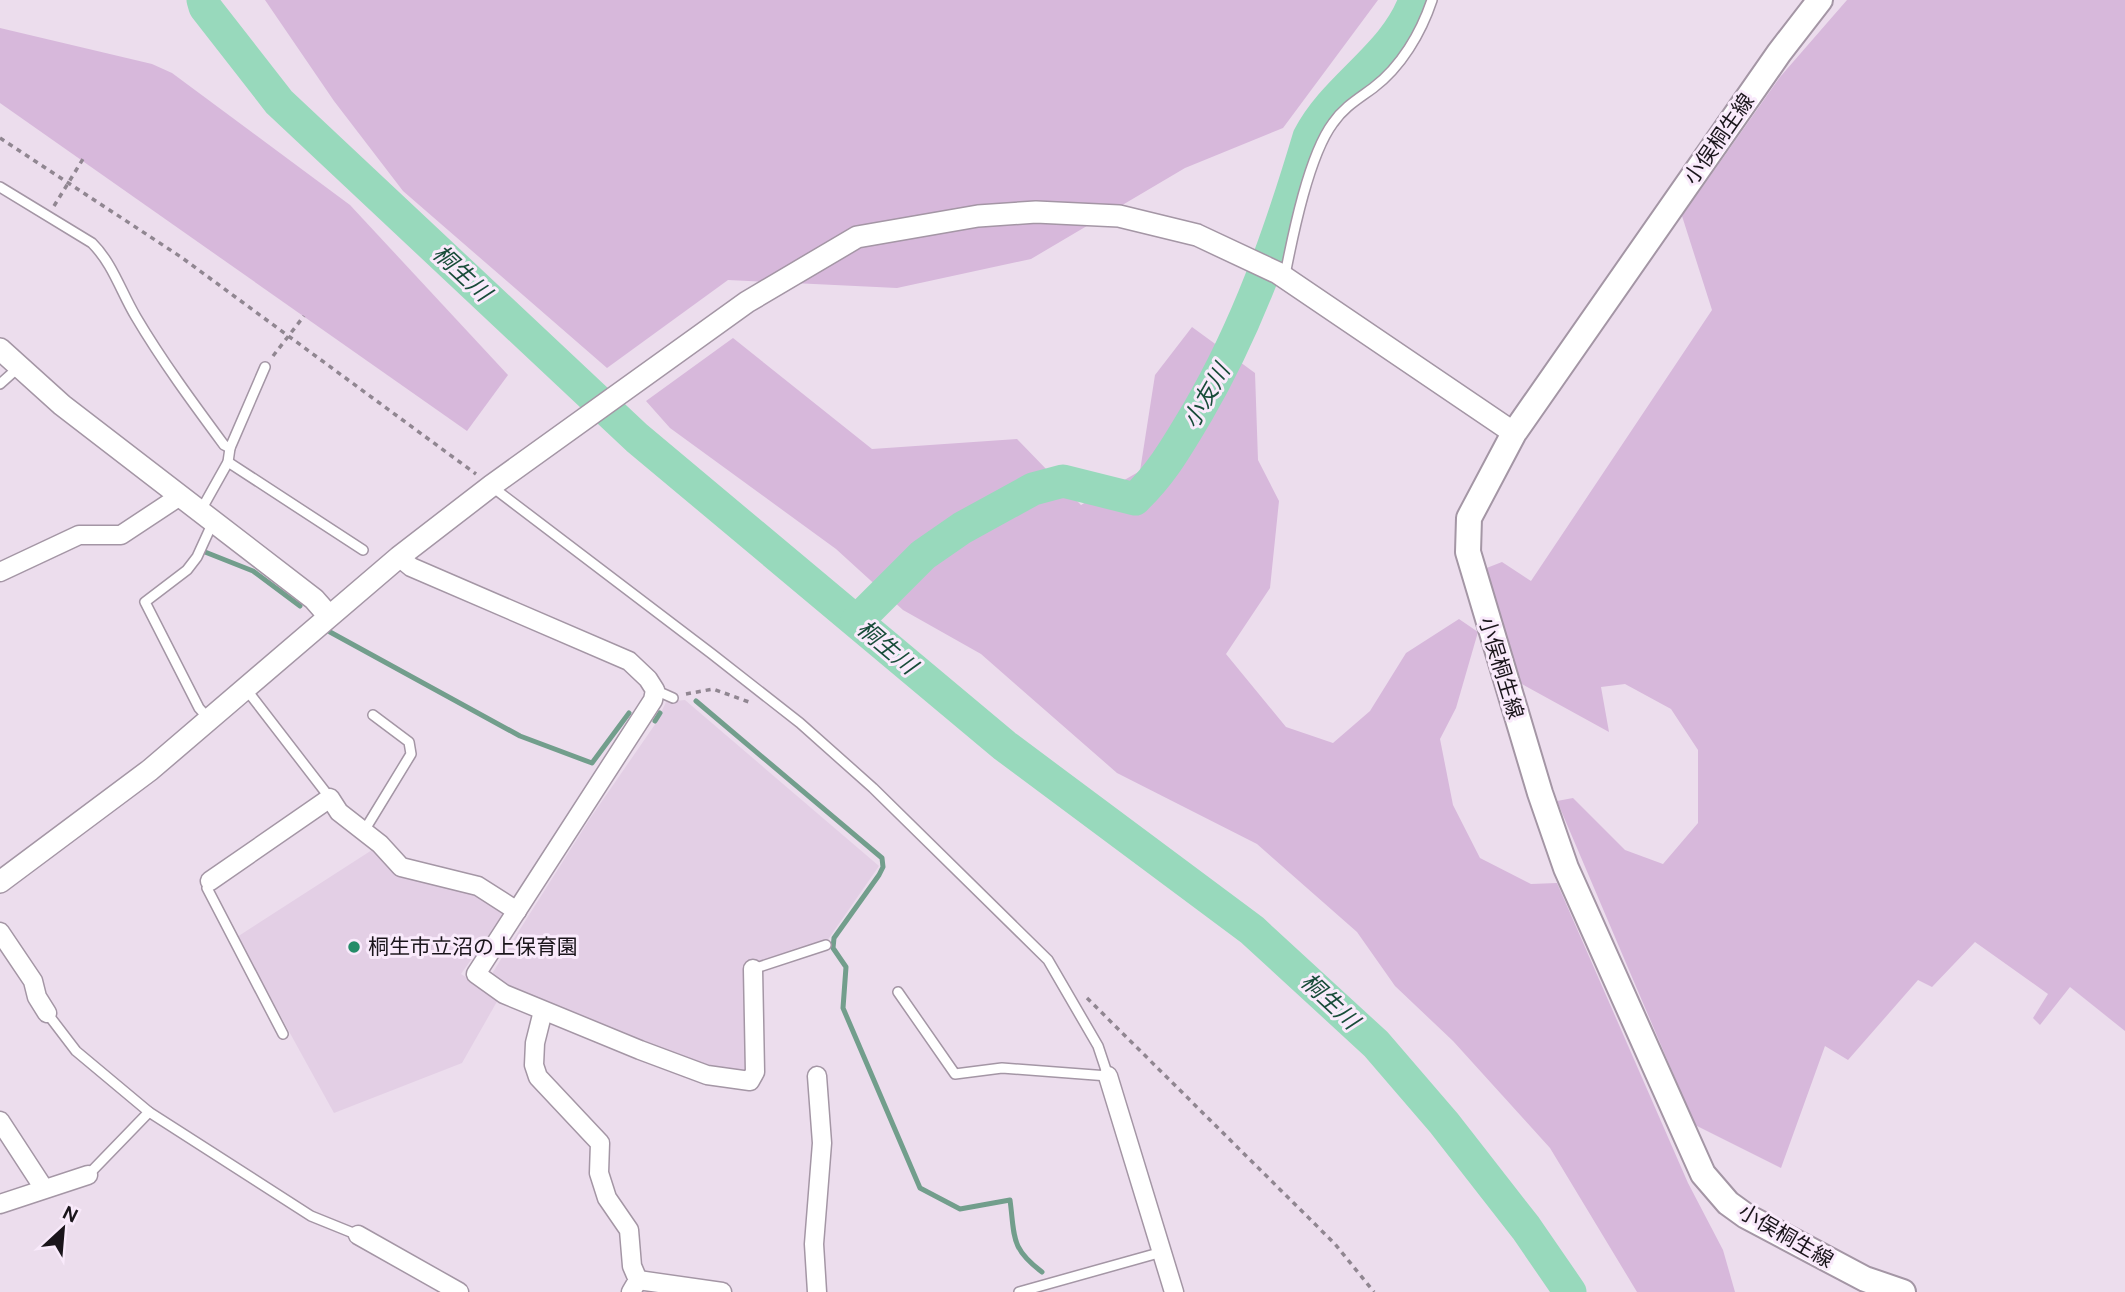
<svg xmlns="http://www.w3.org/2000/svg" width="2125" height="1292" font-family="'DM Sans','Noto Sans JP',sans-serif">
<style>
.built{fill:#e3cfe5}
.green{fill:#d7b8db}
.lines{fill:none;stroke-linecap:round;stroke-linejoin:round}
.stream{stroke:#729e8c;stroke-width:5}
.river{stroke:#98d9bc;stroke-width:33}
.service-casing{stroke:#a496a5;stroke-width:12}
.minor-casing{stroke:#a496a5;stroke-width:21}
.tertiary-casing{stroke:#a496a5;stroke-width:24}
.secondary-casing{stroke:#a496a5;stroke-width:28}
.path{stroke:#908691;stroke-width:3.5;stroke-dasharray:5 5;stroke-linecap:butt}
.service{stroke:#fff;stroke-width:9}
.minor{stroke:#fff;stroke-width:18}
.tertiary{stroke:#fff;stroke-width:21}
.secondary{stroke:#fff;stroke-width:24}
.poi-dot{fill:#248c68;stroke:#f9eafb;stroke-width:2.5}
.labels{text-anchor:middle;dominant-baseline:central;stroke-width:6;stroke-linejoin:round;paint-order:stroke}
.street-label{font-size:21px;fill:#1a151b;stroke:#f9eafb}
.poi-label{font-size:21px;fill:#1a151b;stroke:#f9eafb;text-anchor:start}
.water-label{font-size:23px;font-style:italic;fill:#184c39;stroke:#f9eafb}
</style>
<rect width="100%" height="100%" fill="#ecdded"/>
<!-- built -->
<g class="built">
<path d="M685 700 879 866 827 941 749 964 750 1069 743 1074 711 1071 512 990 493 977V972L591 817 656 723 666 702Z"/>
<path d="M372 850 401 875 479 894 506 910 461 974 499 998 462 1063 334 1113 237 937Z"/>
</g>
<!-- green -->
<g class="green">
<path d="M265 0H1378L1283 128 1185 168 1031 259 897 288 728 280 607 368 403 191 334 101Z"/>
<path d="M1847 0H2125V1031L2070 987 2040 1025 2033 1018 2048 994 1975 942 1932 987 1918 980 1848 1060 1825 1046 1781 1168 1695 1125 1557 801 1573 798 1625 850 1663 864 1698 823V750L1671 709 1625 684 1601 687 1609 732 1520 683 1484 569 1502 562 1531 581 1712 310 1682 216 1780 77Z"/>
<path d="M0 28 152 64 172 73 350 205 508 375 467 431 0 103Z"/>
<path d="M1192 327 1255 373 1258 460 1279 501 1270 588 1226 654 1286 727 1333 743 1370 711 1406 653 1459 619 1478 632 1456 708 1440 739 1453 805 1480 858 1531 884 1557 883 1688 1183 1723 1250 1735 1292H1637L1550 1148 1453 1041 1395 986 1357 932 1257 844 1117 773 981 654 903 610 836 549 670 428 646 401 733 338 872 449 1017 439 1081 505 1140 471 1155 375Z"/>
</g>
<g class="lines">
<!-- stream -->
<g class="stream">
<path d="M205 552 253 571 300 606"/>
<path d="M330 632 520 736 592 763 629 713"/>
<path d="M696 701 882 858 883 867 879 875 834 938 833 948 846 967 843 1008 920 1188 960 1209 1010 1200C1015 1237 1010 1248 1042 1272"/>
<path d="M655 721 660 713"/>
</g>
<!-- river -->
<g class="river">
<path d="M203 0 205 7 279 102 637 438 1005 746 1252 930 1376 1044 1444 1123 1526 1228 1570 1292"/>
<path d="M857 621 923 555 962 528 1033 489 1063 481 1135 499C1163 472 1177 446 1197 413 1248 326 1280 234 1309 137 1335 86 1395 56 1415 0"/>
</g>
<defs>
<g id="service">
<path d="M0 187 92 243C113 264 121 292 136 317 162 361 193 403 224 445L230 448"/>
<path d="M1285 275C1293 234 1309 155 1333 123 1344 107 1358 99 1373 88 1401 67 1421 33 1432 0"/>
<path d="M0 384 19 367"/>
<path d="M228 462 363 550"/>
<path d="M491 486 712 654 800 723 873 788 1048 960 1098 1046 1108 1076 1002 1068 955 1074 898 992"/>
<path d="M200 512 228 462 230 448 265 367"/>
<path d="M246 689 330 798"/>
<path d="M655 690 673 698"/>
<path d="M209 719 199 708 145 602 187 570 197 557 213 522"/>
<path d="M364 831 411 754 409 742 373 715"/>
<path d="M210 881 207 888 283 1034"/>
<path d="M753 969 826 945"/>
<path d="M47 1013 76 1051 149 1112 311 1216 358 1235"/>
<path d="M88 1175 149 1112"/>
<path d="M1019 1292 1162 1252"/>
</g>
<g id="minor">
<path d="M399 557 411 567 629 661 648 679 655 690 653 700 476 974 504 994 640 1050 707 1075 750 1081 755 1072 753 969"/>
<path d="M0 572 79 535H121L180 496"/>
<path d="M210 881 330 798 339 812 380 844 401 867 478 886 517 911"/>
<path d="M0 932 33 981 37 997 47 1013"/>
<path d="M543 1011 535 1043 534 1065 538 1077 600 1143 599 1173 607 1198 629 1230 632 1266 638 1280 631 1292"/>
<path d="M817 1076 822 1143 814 1244 817 1292"/>
<path d="M1108 1076 1174 1292"/>
<path d="M0 1121 43 1187"/>
<path d="M0 1204 88 1175"/>
<path d="M358 1235 459 1292"/>
<path d="M638 1280 722 1292"/>
</g>
<g id="tertiary">
<path d="M0 349 62 405 314 599 329 616"/>
<path d="M0 882 150 770 399 557 491 486 747 302 857 237 978 216 1036 212 1119 216 1197 235 1278 273 1514 433"/>
</g>
<path id="secondary" d="M1820 0 1779 53 1514 433 1469 518 1468 552 1540 793 1566 868 1703 1174 1728 1203 1746 1216 1865 1279 1903 1292"/>
</defs>
<!-- service casing -->
<use href="#service" class="service-casing"/>
<!-- minor casing -->
<use href="#minor" class="minor-casing"/>
<!-- tertiary casing -->
<use href="#tertiary" class="tertiary-casing"/>
<!-- secondary casing -->
<use href="#secondary" class="secondary-casing"/>
<!-- path -->
<g class="path">
<path d="M0 138 181 257 476 474"/>
<path d="M54 206 83 159"/>
<path d="M273 356 304 316"/>
<path d="M686 694 713 689 749 702"/>
<path d="M1087 998 1335 1244 1374 1292"/>
</g>
<!-- service -->
<use href="#service" class="service"/>
<!-- minor -->
<use href="#minor" class="minor"/>
<!-- tertiary -->
<use href="#tertiary" class="tertiary"/>
<!-- secondary -->
<use href="#secondary" class="secondary"/>
</g>
<!-- markers -->
<circle class="poi-dot" cx="354" cy="947" r="7"/>
<g class="labels">
<!-- street labels -->
<g class="street-label">
<text transform="translate(1719 139) rotate(-55)">小俣桐生線</text>
<text transform="translate(1501 668) rotate(73)">小俣桐生線</text>
<text transform="translate(1786 1236) rotate(30)">小俣桐生線</text>
</g>
<!-- poi labels -->
<g class="poi-label">
<text x="368" y="947">桐生市立沼の上保育園</text>
</g>
<!-- water labels -->
<g class="water-label">
<text transform="translate(462 273) rotate(43)">桐生川</text>
<text transform="translate(1206 396) rotate(-60)">小友川</text>
<text transform="translate(887 647) rotate(40)">桐生川</text>
<text transform="translate(1330 1001) rotate(43)">桐生川</text>
</g>
</g>
<!-- north arrow -->
<g transform="translate(63 1229) rotate(26)" stroke="#f9eafb" stroke-width="5" paint-order="stroke">
<path d="M0-5L12 26L0 18L-12 26Z" fill="#1a151b"/>
<text y="-10" font-size="19" font-weight="bold" text-anchor="middle" fill="#1a151b">N</text>
</g>
</svg>
